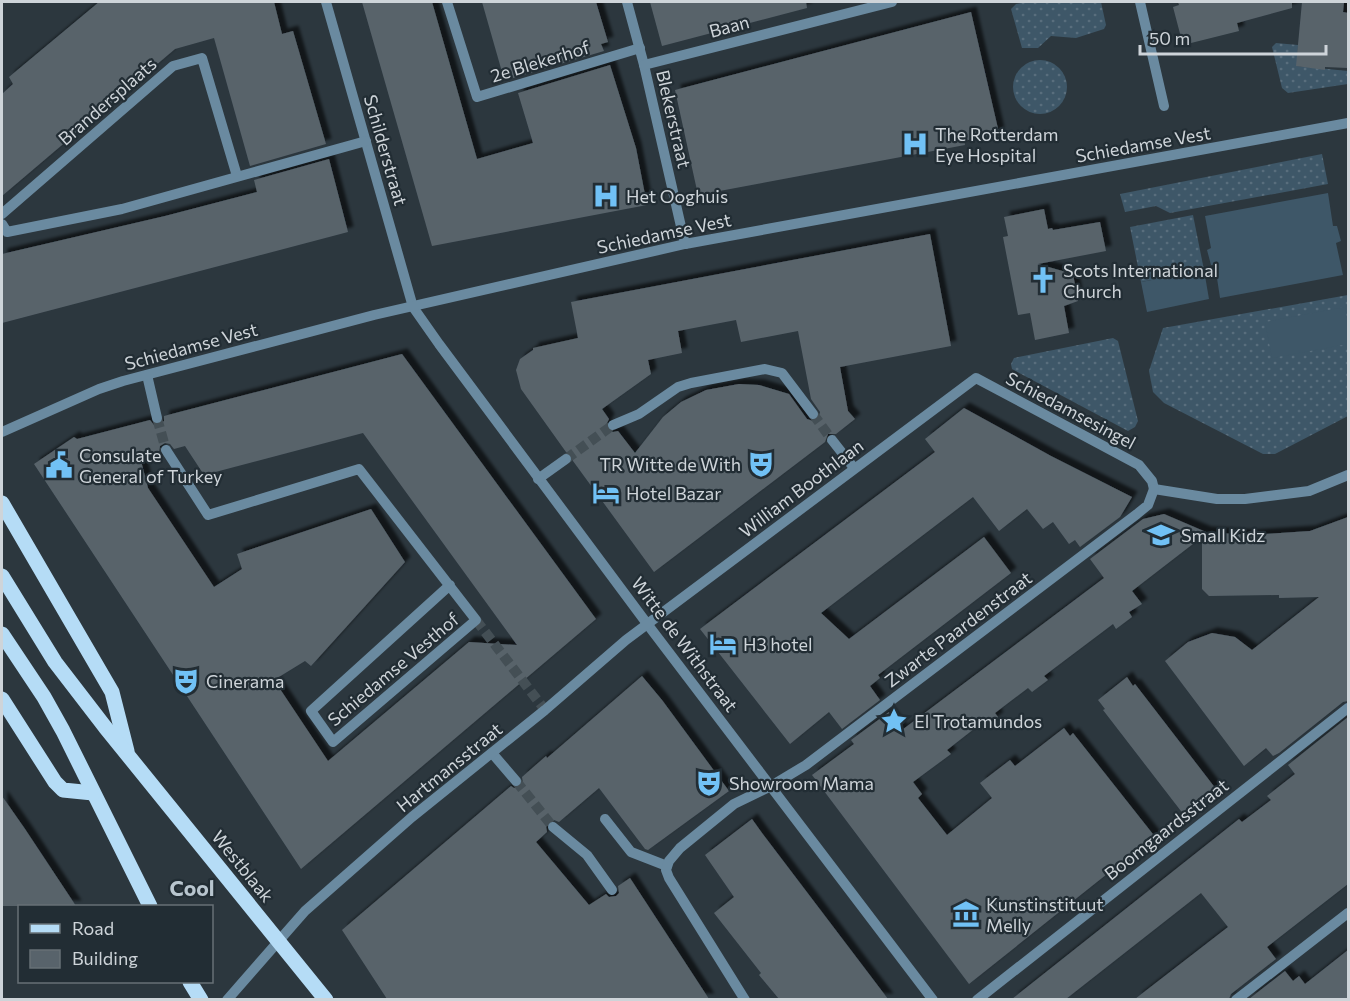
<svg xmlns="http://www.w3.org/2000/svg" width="1350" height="1001" font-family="Commissioner,sans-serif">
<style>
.grass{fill:url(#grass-dots)}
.garden{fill:#3e5768}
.building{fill:#58636b;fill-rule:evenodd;filter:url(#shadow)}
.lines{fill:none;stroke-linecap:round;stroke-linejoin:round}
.minor-tunnel{stroke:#444f55;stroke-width:10;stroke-dasharray:10 5;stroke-linecap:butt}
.minor{stroke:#6a8aa0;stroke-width:10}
.major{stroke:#b5dcf6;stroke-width:15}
.labels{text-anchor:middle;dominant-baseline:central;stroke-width:4.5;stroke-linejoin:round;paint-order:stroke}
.street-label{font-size:18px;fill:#ced4d9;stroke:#222d34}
.poi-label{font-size:18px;fill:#ced4d9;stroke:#222d34;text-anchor:start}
.quarter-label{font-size:21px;font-weight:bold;fill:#b8c5ce;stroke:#222d34}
</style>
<defs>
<pattern id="grass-dots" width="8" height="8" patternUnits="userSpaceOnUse" patternTransform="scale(1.5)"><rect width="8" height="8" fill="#3e5768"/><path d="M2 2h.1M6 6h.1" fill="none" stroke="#596e7d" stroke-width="1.8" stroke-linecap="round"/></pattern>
<filter id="shadow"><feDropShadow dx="5.5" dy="-5.5" stdDeviation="1.5" flood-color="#0009"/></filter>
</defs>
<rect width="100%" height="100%" fill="#2c373e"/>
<!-- grass -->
<g class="grass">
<path d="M1026 2H1101L1106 25 1104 29 1076 38 1051 36 1038 48H1022L1011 9 1016 4Z"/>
<path d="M1276 43 1298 45 1297 66 1348 71V84L1288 93 1282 88 1272 47Z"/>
<circle cx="1040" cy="87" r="27"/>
<path d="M1322 154 1328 184 1170 213 1156 206 1125 212 1120 194Z"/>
<path d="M1193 215 1204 270 1141 282 1130 227Z"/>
<path d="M1348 295V416L1275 454H1263L1164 403 1153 392 1149 371 1163 328Z"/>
<path d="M1113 338 1118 341 1138 421 1135 427 1128 431 1012 369 1011 364 1014 358Z"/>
</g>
<!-- garden -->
<g class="garden">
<path d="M1328 193 1333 226H1337L1341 241 1336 243 1343 275 1220 298 1215 265H1211L1207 250 1211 248 1205 216Z"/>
<path d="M1204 270 1209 299 1147 312 1141 282Z"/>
<path d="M1345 307 1348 323V344L1272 358 1265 322Z"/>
</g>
<!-- building -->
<g class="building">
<path d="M99 2H274L282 34 293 31 326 144 250 166 214 38 175 49 2 196V94L13 84 9 77Z"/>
<path d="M362 2H432L477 159 533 143 518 93 610 65 636 148 647 205 432 246Z"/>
<path d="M482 2H596L608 42 601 44 604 51 513 78 511 70 502 72Z"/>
<path d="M650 2H806L807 8 662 46Z"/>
<path d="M1178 2H1292V8L1237 23 1239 31 1183 45 1173 7 1179 5Z"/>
<path d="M1302 2H1344L1343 12 1348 13V68L1325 67V70L1296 66Z"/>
<path d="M971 12 999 133 964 141 965 145 698 195 675 90Z"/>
<path d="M329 159 348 232 2 323V254L165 216 257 192 254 180Z"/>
<path d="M1044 209 1048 229 1052 228 1053 230 1100 222 1106 251 1038 264 1073 274 1078 301 1064 306 1069 333 1035 340 1030 313 1018 315 1003 237 1008 236 1004 217Z"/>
<path d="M930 234 951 346 840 367 848 411 855 419 836 434H828L825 442 654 572 573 461 572 455 566 452 521 389 516 370 520 359 533 350V348L578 338 571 302ZM736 320 741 342 798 331 811 399 820 412 818 420 813 421 807 419 789 394 759 385 739 384 706 390 681 402 663 417 635 453 618 431 613 432 608 431 606 425 609 419 602 409 651 374 648 360 682 353 678 331Z"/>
<path d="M402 354 596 619 301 869 34 464 74 437 77 439 150 420 154 425H159L164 421V416ZM363 433 517 645 469 642 328 761 274 680 305 661 311 666 405 562 371 509 237 554 242 569 214 587 148 488 140 457 159 452 160 446 165 443 170 444 174 449 185 446 204 475Z"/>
<path d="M964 408 1051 456 1132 497 1120 517 1080 547 1075 540 1069 544 1053 522 1043 529 1027 509 999 531 973 497 821 613 849 639 984 537 1011 573 878 675 880 678 870 686 880 700 842 729 829 712 790 744 700 629 935 452 925 439Z"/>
<path d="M1164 514 1206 532 1249 535 1310 531 1348 517V701L1343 702 1279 753 1273 756 1266 748 1244 766 1165 661 1188 642 1212 633 1235 637 1252 650 1319 597 1279 598V595L1209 596 1202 589V537L1132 591 1142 604 1129 612 1132 617 1116 629 1113 624 1044 676 1048 680 1032 692 1028 688 995 713 998 717 983 730 979 725 947 750 951 754 913 782 922 794 918 798 947 835 992 798 980 783 1010 760 1015 766 1064 728 1070 736 1073 733 1156 838 1114 875 1110 877 1107 874 969 984 812 775 854 744 851 740 889 712 902 730 1104 578 1090 559 1143 519Z"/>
<path d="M642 676 662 700 729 791 648 850 645 849 599 788 559 822 554 820 548 822 546 826 547 832 536 842 589 905 606 894 609 897 616 896 619 893 618 886 630 878 709 999H387L342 930 511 786 514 788 520 787 523 783 522 777 546 756 547 758Z"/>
<path d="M1127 677 1133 686 1135 684 1216 789 1184 815 1103 710 1105 709 1098 700Z"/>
<path d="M1348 717V884L1267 947 1276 959 1231 994 1229 999H1135L1228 927 1201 893 1066 999H1012L1239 819 1242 822 1271 800 1267 796 1295 774 1288 765Z"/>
<path d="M2 796 25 829 76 906H2Z"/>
<path d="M752 819 762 833 888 999H779L759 975 761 973 714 913 734 897 705 855Z"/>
<path d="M1348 950V999H1249L1285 971 1293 981 1299 976 1305 984Z"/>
</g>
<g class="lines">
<!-- minor-tunnel -->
<g class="minor-tunnel">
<path d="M813 414 832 440"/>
<path d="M157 418 166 450"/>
<path d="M566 459 613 425"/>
<path d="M476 620 545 710"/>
<path d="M516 781 553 827"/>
</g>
<!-- minor -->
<g class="minor">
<path d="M326 2 413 307 439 344 648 625 933 1000"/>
<path d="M447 2 477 97 640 48"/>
<path d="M627 2 644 65 685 244"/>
<path d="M1140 2 1164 106"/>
<path d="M644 65 892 2"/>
<path d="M2 214 173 66 202 58 237 176"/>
<path d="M2 224 7 232 122 209 366 141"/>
<path d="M147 375 157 418"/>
<path d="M613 425 639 414 678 387 691 383 765 369 782 373 813 414"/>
<path d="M2 432 99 389 123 381 374 315 685 244 1348 123"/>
<path d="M832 440 854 468"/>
<path d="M166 450 208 515 359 469 476 620 333 742 311 711 450 585"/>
<path d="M538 479 566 459"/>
<path d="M1154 489 1217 499H1245L1309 491 1348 475"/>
<path d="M492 753 516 781"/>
<path d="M605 819 631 852 667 866"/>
<path d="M553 827 587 855 612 890"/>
<path d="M227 1000 305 911 412 817 545 710 626 640 976 378 1139 465 1152 481 1154 489"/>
<path d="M745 1000 669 878 666 870 669 861 680 848 734 804 771 786 806 765 1137 514 1148 505 1154 489"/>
<path d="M977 1000 1348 708"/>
<path d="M1236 1000 1348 913"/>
</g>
<!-- major -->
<g class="major">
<path d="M2 503 112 692 127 751"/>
<path d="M2 576 55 662 105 727 326 1000"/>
<path d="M2 634 44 697 63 731 150 906"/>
<path d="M2 699 55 782 63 790 93 793"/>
<path d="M190 982 201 1000"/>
</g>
</g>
<!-- icons -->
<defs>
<symbol id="hospital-bare" viewBox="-9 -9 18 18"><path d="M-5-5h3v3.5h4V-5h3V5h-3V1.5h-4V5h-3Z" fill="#71c1f5" stroke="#222d34" stroke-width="2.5" paint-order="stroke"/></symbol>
<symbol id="church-bare" viewBox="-9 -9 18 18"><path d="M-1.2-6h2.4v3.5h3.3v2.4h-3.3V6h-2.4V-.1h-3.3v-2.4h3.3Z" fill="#71c1f5" stroke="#222d34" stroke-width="2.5" paint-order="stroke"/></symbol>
<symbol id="theatre-bare" viewBox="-9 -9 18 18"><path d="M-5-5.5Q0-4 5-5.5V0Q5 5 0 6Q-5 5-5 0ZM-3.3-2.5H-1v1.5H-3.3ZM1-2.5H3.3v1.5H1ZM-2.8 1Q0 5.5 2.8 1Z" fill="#71c1f5" stroke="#222d34" stroke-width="2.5" paint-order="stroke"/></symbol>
<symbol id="civic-bare" viewBox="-9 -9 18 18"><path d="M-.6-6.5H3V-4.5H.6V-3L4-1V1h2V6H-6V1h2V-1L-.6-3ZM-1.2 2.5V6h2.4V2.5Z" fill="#71c1f5" stroke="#222d34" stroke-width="2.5" paint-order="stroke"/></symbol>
<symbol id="hotel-bare" viewBox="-9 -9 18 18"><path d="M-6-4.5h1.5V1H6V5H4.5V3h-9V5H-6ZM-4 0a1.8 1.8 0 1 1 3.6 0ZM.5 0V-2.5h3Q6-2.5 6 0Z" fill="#71c1f5" stroke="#222d34" stroke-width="2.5" paint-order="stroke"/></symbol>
<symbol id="school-bare" viewBox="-9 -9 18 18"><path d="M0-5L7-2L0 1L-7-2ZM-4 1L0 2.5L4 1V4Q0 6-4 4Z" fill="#71c1f5" stroke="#222d34" stroke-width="2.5" paint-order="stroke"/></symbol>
<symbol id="sight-bare" viewBox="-9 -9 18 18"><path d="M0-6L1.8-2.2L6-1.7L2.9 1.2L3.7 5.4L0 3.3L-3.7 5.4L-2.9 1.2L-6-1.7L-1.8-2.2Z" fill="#71c1f5" stroke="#222d34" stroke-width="2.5" paint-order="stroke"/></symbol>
<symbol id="museum-bare" viewBox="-9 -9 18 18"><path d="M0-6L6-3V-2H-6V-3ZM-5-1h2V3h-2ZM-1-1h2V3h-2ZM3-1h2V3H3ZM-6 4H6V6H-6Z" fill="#71c1f5" stroke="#222d34" stroke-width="2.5" paint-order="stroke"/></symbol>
</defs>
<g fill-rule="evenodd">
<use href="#hospital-bare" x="896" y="125" width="38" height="38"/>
<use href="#hospital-bare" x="587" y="177" width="38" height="38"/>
<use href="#church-bare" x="1024" y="261" width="38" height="38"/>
<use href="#theatre-bare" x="742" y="445" width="38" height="38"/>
<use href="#civic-bare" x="40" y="446" width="38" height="38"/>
<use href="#hotel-bare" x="587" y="474" width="38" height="38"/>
<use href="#school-bare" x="1142" y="516" width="38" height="38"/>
<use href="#hotel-bare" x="704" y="625" width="38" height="38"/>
<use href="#theatre-bare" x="167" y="662" width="38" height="38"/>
<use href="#sight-bare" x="875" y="702" width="38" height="38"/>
<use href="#theatre-bare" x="690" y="764" width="38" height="38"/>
<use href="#museum-bare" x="947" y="895" width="38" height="38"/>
</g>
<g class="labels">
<!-- street labels -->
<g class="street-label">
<text transform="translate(729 26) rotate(-15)">Baan</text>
<text transform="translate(540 61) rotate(-17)">2e Blekerhof</text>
<text transform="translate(107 101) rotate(-41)">Brandersplaats</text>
<text transform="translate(674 119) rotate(77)">Blekerstraat</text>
<text transform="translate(1143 144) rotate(-10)">Schiedamse Vest</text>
<text transform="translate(386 150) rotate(74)">Schilderstraat</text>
<text transform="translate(664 233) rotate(-12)">Schiedamse Vest</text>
<text transform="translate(191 346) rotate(-15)">Schiedamse Vest</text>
<text transform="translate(1071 410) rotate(28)">Schiedamsesingel</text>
<text transform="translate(801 488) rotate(-37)">William Boothlaan</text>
<text transform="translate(958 629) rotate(-37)">Zwarte Paardenstraat</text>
<text transform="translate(685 644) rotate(53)">Witte de Withstraat</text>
<text transform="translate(393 669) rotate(-40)">Schiedamse Vesthof</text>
<text transform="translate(449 767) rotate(-39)">Hartmansstraat</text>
<text transform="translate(1166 829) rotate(-38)">Boomgaardsstraat</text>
<text transform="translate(243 866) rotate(51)">Westblaak</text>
</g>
<!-- poi labels -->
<g class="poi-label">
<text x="935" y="134">The Rotterdam<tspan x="935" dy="21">Eye Hospital</tspan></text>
<text x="626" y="196">Het Ooghuis</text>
<text x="1063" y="270">Scots International<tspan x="1063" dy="21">Church</tspan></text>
<text x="79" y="455">Consulate<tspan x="79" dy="21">General of Turkey</tspan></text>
<text x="741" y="464" text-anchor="end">TR Witte de With</text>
<text x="626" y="493">Hotel Bazar</text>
<text x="1181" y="535">Small Kidz</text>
<text x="743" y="644">H3 hotel</text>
<text x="206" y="681">Cinerama</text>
<text x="914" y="721">El Trotamundos</text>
<text x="729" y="783">Showroom Mama</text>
<text x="986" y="904">Kunstinstituut<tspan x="986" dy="21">Melly</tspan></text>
</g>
<!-- quarter labels -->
<g class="quarter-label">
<text x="192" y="887">Cool</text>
</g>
</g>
<!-- border -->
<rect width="1350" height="1001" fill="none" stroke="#ced4d9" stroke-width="6"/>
<!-- legend -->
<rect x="18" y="905" width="195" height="78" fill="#222d34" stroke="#677076" stroke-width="1.5"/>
<rect x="30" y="924" width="30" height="9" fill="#b5dcf6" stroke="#677076" stroke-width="1.5"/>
<text x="72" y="935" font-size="18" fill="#ced4d9">Road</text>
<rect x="30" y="950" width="30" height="18" fill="#58636b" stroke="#677076" stroke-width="1.5"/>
<text x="72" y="965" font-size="18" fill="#ced4d9">Building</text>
<!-- scale -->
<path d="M1140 45v9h186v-9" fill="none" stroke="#ced4d9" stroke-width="3"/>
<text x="1149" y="45" font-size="18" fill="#ced4d9" stroke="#222d34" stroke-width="4.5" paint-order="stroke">50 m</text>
</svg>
